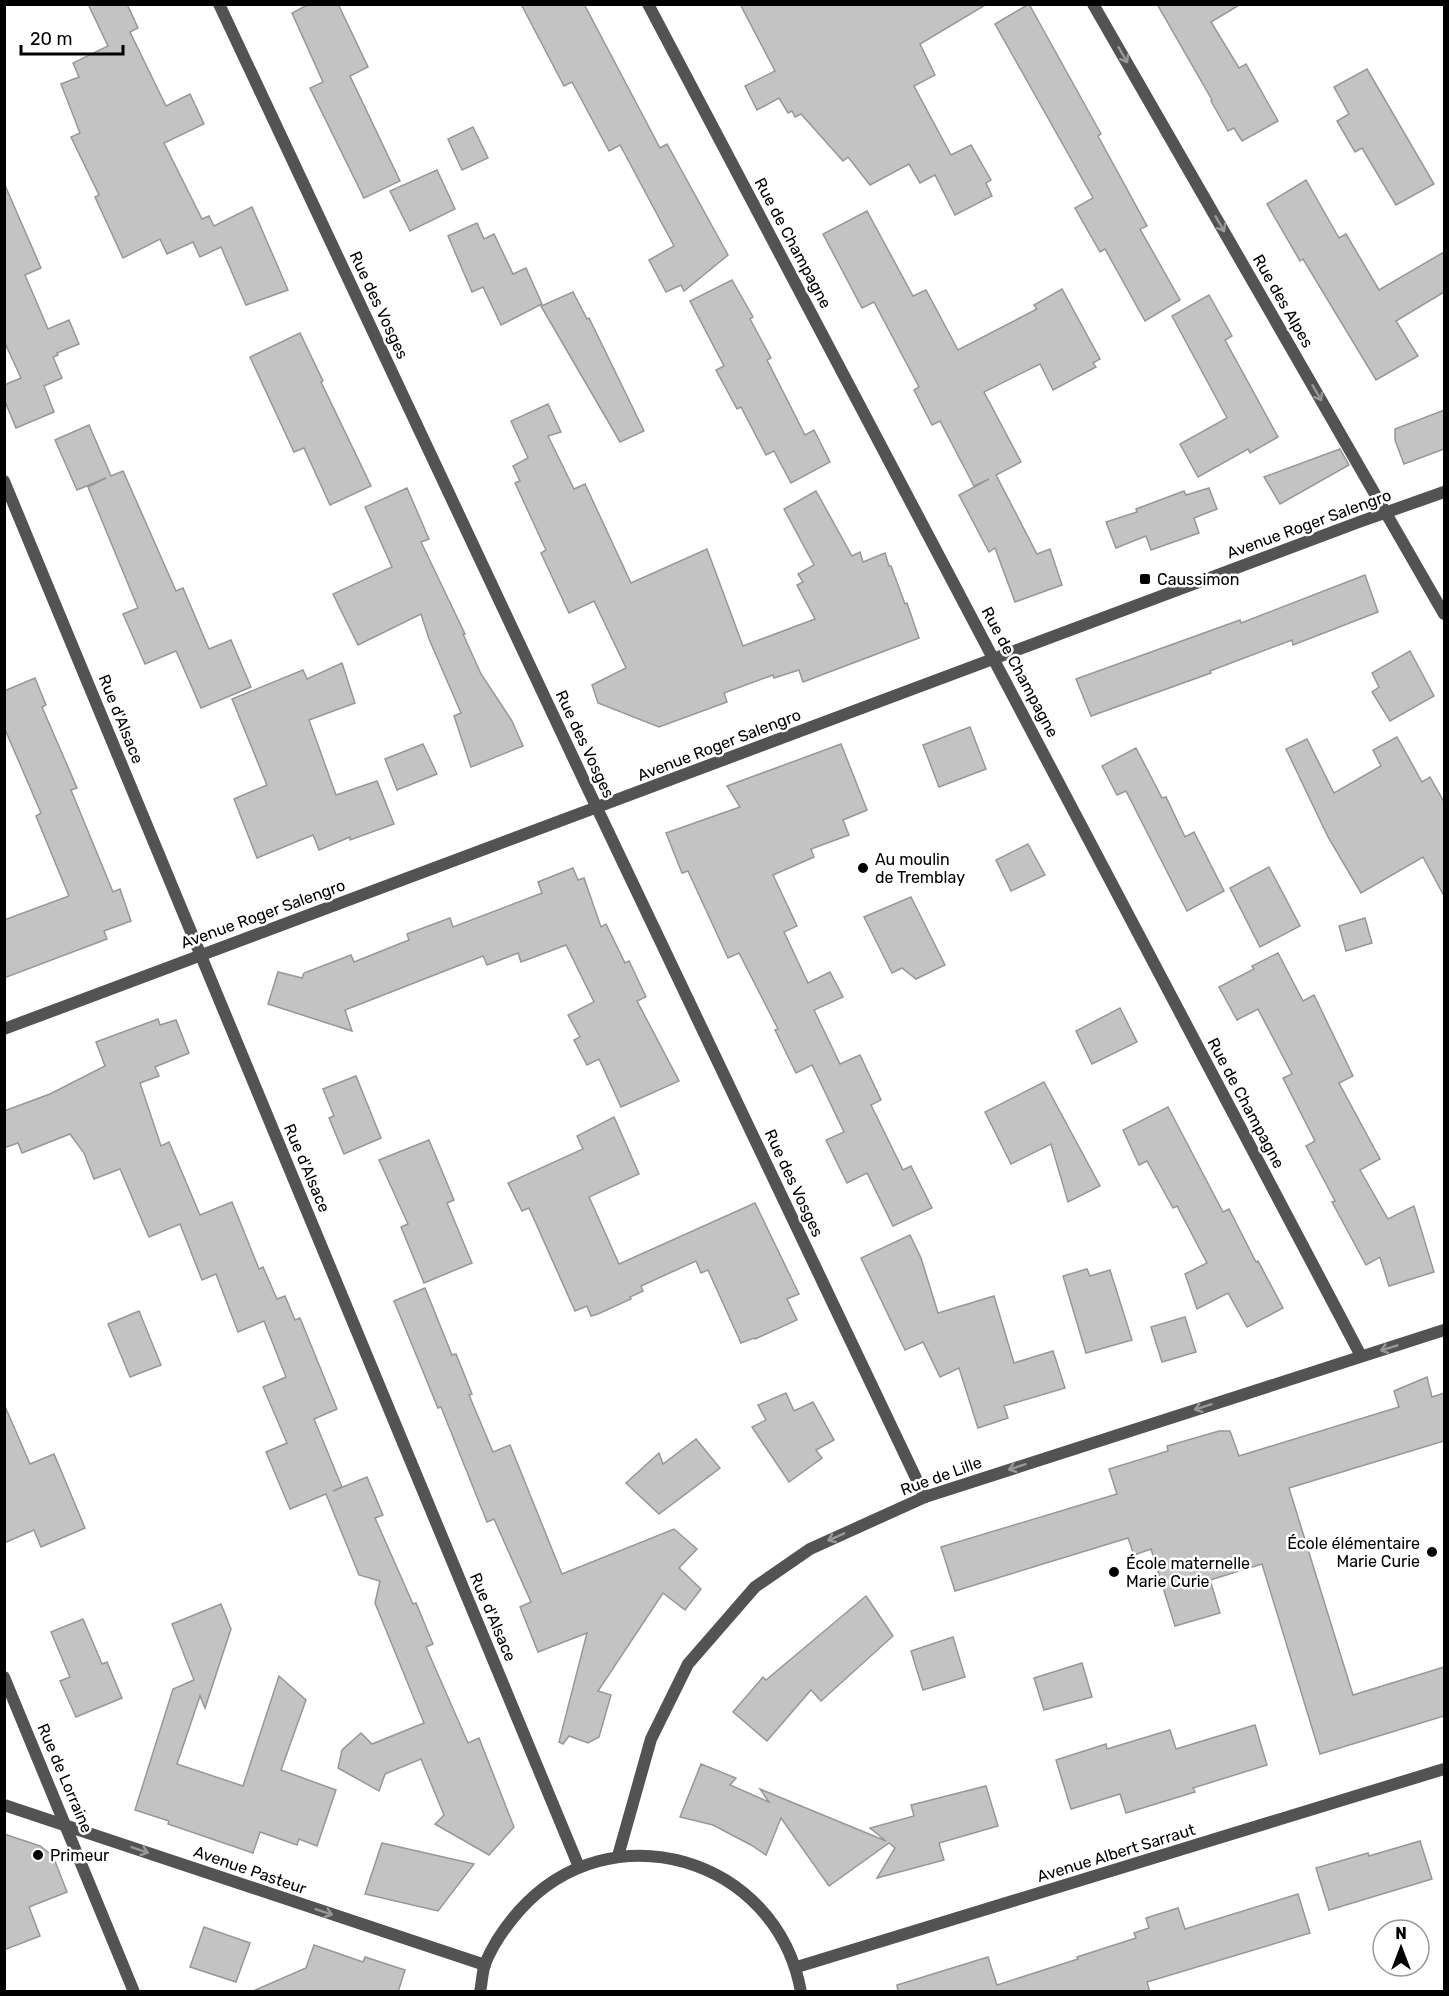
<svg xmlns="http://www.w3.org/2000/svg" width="1449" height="1996" font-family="Rubik,sans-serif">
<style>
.building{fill:#c3c3c3;stroke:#979797;stroke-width:1.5}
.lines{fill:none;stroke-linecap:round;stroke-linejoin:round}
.street{stroke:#535353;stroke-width:12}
.oneway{stroke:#989898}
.poi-dot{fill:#000;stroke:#fff;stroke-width:2}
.labels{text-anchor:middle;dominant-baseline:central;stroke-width:5;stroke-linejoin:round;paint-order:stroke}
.street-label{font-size:16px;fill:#000;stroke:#fff}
.poi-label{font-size:16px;fill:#000;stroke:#fff;text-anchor:start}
</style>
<rect width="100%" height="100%" fill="#fff"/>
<!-- building -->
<g class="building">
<path d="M88 4H127L138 28 130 32 166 106 190 94 204 124 164 143 202 219 209 216 214 226 252 207 288 290 246 305 221 247 200 257 193 242 167 254 160 239 123 258 95 197 99 195 71 137 80 133 61 84 79 77 73 63 108 46Z"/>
<path d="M309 4H338L368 67 350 76 400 181 364 198 310 88 323 82 292 13Z"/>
<path d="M521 4H584L660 148 667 144 728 255 684 291 681 285 666 292 649 260 674 246 620 145 609 151 572 82 564 86Z"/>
<path d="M740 4H987L920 44 935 75 914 86 951 155 971 145 991 180 986 183 992 196 955 215 935 175 920 183 909 164 870 185 848 157 843 161 801 114 795 117 792 111 788 113 779 98 757 110 745 86 775 71Z"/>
<path d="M1029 4 1101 134 1098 136 1147 226 1140 229 1180 300 1145 321 1105 249 1100 252 1075 208 1093 198 995 24Z"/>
<path d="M1157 4H1241L1211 22 1239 68 1246 64 1278 121 1242 141 1234 128 1228 131 1211 101 1212 100Z"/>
<path d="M1367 69 1434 184 1396 205 1362 148 1355 152 1337 121 1349 114 1334 87Z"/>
<path d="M473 127 488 158 462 170 448 139Z"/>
<path d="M437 170 455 209 410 231 390 191Z"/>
<path d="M1306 180 1339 238 1346 234 1379 290 1444 252V292L1396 321 1418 356 1376 380 1303 259 1300 261 1267 204Z"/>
<path d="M4 183 41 268 25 275 48 329 69 320 79 344 57 353 58 355 53 357 62 378 44 386 54 412 16 428 4 399V385L21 378 4 341Z"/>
<path d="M867 211 913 296 926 290 958 350 1037 309 1034 305 1062 289 1100 359 1093 363 1096 367 1053 390 1040 364 984 392 1021 462 996 475 1037 554 1050 549 1062 585 1015 602 995 548 989 552 959 495 989 479 974 486 940 421 932 425 914 390 919 387 874 302 862 308 823 234Z"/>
<path d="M477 223 484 239 494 234 513 274 526 268 542 304 501 325 483 287 472 292 448 236Z"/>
<path d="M732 280 753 317 750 319 771 358 767 360 805 435 814 430 830 462 791 483 774 451 766 455 741 407 737 409 716 370 724 366 690 301Z"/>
<path d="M573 292 587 319 589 318 644 431 620 442 541 306Z"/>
<path d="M1209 295 1232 336 1225 340 1278 437 1250 453 1248 449 1198 477 1180 444 1227 418 1172 316Z"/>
<path d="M300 333 323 381 321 382 371 486 330 505 304 448 294 452 250 357Z"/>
<path d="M548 404 561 432 548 436 574 489 585 484 631 583 707 549 743 646 815 619 797 585 803 582 798 574 814 565 784 509 816 491 852 556 860 552 863 562 885 553 889 566H891L905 604 907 603 919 638 803 682 799 670 774 678 773 675 724 693 727 702 659 727 598 703 592 685 626 668 594 601 569 613 541 553 546 550 515 483 520 481 513 466 528 458 511 421Z"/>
<path d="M1444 410V449L1404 464 1395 440V429Z"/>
<path d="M89 425 111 476 123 471 176 591 183 588 209 649 231 640 251 687 201 708 176 651 145 664 123 614 138 608 88 487 106 478 77 490 55 440Z"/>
<path d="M1340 449 1349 465 1280 504 1264 477Z"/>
<path d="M407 488 429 539 421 542 465 634H463L481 674 512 721 523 746 471 767 454 716 461 713 429 639 421 614 358 645 333 594 392 567 365 507Z"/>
<path d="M1209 488 1217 509 1194 518 1199 533 1151 550 1146 536 1116 548 1106 522 1137 512 1136 509 1184 491 1186 495Z"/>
<path d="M1365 575 1378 612 1293 645 1292 640 1210 671 1211 673 1091 716 1076 679 1240 620 1241 623Z"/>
<path d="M1410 651 1434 696 1390 721 1372 692 1379 687 1372 673Z"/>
<path d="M342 663 355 703 309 720 336 795 377 781 394 824 350 840V837L319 850 313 835 257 858 234 799 267 785 232 699 303 670 307 679Z"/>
<path d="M35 678 46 705 42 707 77 788 71 790 113 892 120 889 131 921 104 931 107 939 4 978V920L69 896 36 816 41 813 4 727V691Z"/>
<path d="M970 727 986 769 939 787 923 745Z"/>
<path d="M1397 737 1422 782 1430 777 1444 802V896L1423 857 1361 893 1328 837 1286 749 1307 739 1334 793 1381 766 1373 750Z"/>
<path d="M423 744 437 774 397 790 385 759Z"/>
<path d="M841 744 867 810 843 820 849 835 811 849 814 857 773 875 797 926 784 932 808 983 830 972 843 997 814 1010 840 1064 860 1055 881 1100 871 1105 903 1170 911 1166 932 1208 893 1226 867 1173 847 1183 826 1140 844 1132 812 1065 796 1073 775 1030 778 1029 739 953 728 958 688 871 682 873 666 833 740 807 727 786Z"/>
<path d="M1136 748 1162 798 1166 797 1185 837 1194 832 1224 891 1187 911 1126 791 1117 795 1102 766Z"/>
<path d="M1028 844 1045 875 1011 891 996 860Z"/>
<path d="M1269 867 1300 926 1260 947 1230 888Z"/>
<path d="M573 868 578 880 584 878 601 927 606 924 625 963 629 961 646 997 637 1001 679 1081 621 1107 599 1059 587 1065 574 1040 580 1037 568 1015 594 1002 566 945 521 962 518 953 487 965 483 956 345 1010 352 1031 268 1004 278 972 302 978 304 973 351 955 354 962 409 940 407 934 450 918 453 927 542 893 538 882Z"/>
<path d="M911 897 945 965 916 979 902 968 892 973 864 917Z"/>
<path d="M1365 918 1372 943 1346 951 1339 926Z"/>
<path d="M1278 953 1303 1001 1314 995 1353 1076 1339 1083 1380 1159 1360 1170 1388 1219 1414 1206 1434 1272 1389 1286 1380 1257 1366 1265 1332 1202 1335 1201 1306 1146 1315 1141 1283 1078 1292 1074 1258 1009 1237 1020 1219 987 1254 969 1252 966Z"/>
<path d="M1120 1008 1137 1042 1092 1064 1076 1031Z"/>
<path d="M158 1019 160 1025 176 1020 189 1053 155 1067 159 1076 140 1083 161 1146 169 1142 200 1215 232 1202 259 1269 263 1267 277 1299 285 1296 295 1320 300 1318 337 1409 314 1419 342 1487 333 1491 367 1477 383 1515 375 1518 413 1604 416 1603 433 1644 426 1647 468 1743 479 1738 514 1827 489 1855 435 1824 444 1815 421 1759 385 1774 379 1791 338 1768 342 1750 361 1733 372 1744 424 1723 375 1603 380 1581 359 1575 326 1494 290 1509 266 1452 287 1443 263 1387 286 1377 264 1321 238 1332 216 1274 202 1280 180 1224 149 1237 120 1169 94 1179 84 1153 70 1134 22 1153 18 1143 4 1148V1111L50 1094 105 1066 96 1042Z"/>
<path d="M356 1076 381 1138 344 1154 329 1118 334 1116 323 1089Z"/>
<path d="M1044 1082 1100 1186 1068 1202 1051 1144 1011 1164 985 1112Z"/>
<path d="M1168 1107 1223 1212 1229 1209 1256 1262 1258 1261 1283 1308 1247 1327 1228 1293 1197 1309 1185 1274 1207 1263 1177 1206 1173 1208 1147 1161 1139 1165 1123 1130Z"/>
<path d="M614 1117 639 1174 589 1197 619 1264 755 1203 799 1294 787 1299 797 1320 755 1339 754 1338 741 1343 708 1270 701 1273 696 1261 641 1286 643 1291 630 1297 631 1299 598 1314 591 1316 587 1306 575 1311 529 1208 522 1211 508 1183 583 1149 577 1136Z"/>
<path d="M429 1140 454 1200 447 1203 472 1263 424 1283 401 1227 408 1224 379 1160Z"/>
<path d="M910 1235 921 1258 938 1313 994 1296 1014 1363 1053 1351 1065 1388 1004 1406 1008 1418 978 1428 959 1368 940 1377 923 1342 905 1350 861 1258Z"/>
<path d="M1087 1269 1090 1276 1110 1270 1132 1340 1086 1353 1063 1276Z"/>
<path d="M425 1288 452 1355 456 1354 472 1394 469 1395 493 1452 510 1445 562 1574 674 1529 697 1549 679 1568 701 1589 685 1610 663 1593 598 1691 611 1695 599 1737 588 1743 569 1736 563 1744 559 1742 587 1633 538 1652 520 1607 531 1602 494 1519 487 1522 441 1407 438 1408 394 1301Z"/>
<path d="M139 1311 161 1365 130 1377 108 1324Z"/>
<path d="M1185 1317 1196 1352 1162 1362 1151 1327Z"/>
<path d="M1427 1377 1432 1397 1444 1393V1441L1289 1488 1353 1695 1444 1667V1716L1320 1754 1262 1564 1210 1580 1220 1613 1175 1626 1151 1549 1134 1555 1128 1538 955 1591 941 1547 1117 1494 1109 1469 1168 1451 1167 1446 1219 1431H1230L1239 1456 1399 1407 1394 1391Z"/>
<path d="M786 1393 794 1411 813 1402 834 1440 816 1450 822 1458 789 1482 752 1427 766 1420 758 1405Z"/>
<path d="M4 1404 30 1464 54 1454 85 1528 41 1547 34 1530 4 1543Z"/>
<path d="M696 1439 720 1468 659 1514 626 1483 659 1453 663 1464Z"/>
<path d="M866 1596 893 1636 821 1701 811 1690 767 1741 733 1712 763 1677 766 1680Z"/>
<path d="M221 1604 231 1629 205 1708 200 1696 177 1764 243 1786 279 1676 306 1700 281 1770 336 1790 317 1846 299 1839 297 1845 260 1832 253 1853 168 1824 169 1821 135 1810 173 1689 194 1680 172 1624Z"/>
<path d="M83 1619 102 1664 107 1662 122 1698 76 1717 60 1681 70 1677 51 1632Z"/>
<path d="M953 1637 965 1677 923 1690 911 1651Z"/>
<path d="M1082 1663 1092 1697 1044 1710 1034 1678Z"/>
<path d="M1255 1725 1267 1765 1193 1788 1195 1792 1126 1813 1120 1794 1071 1809 1056 1760 1106 1744 1107 1749 1170 1730 1176 1749Z"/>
<path d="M701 1764 736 1778 730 1785 769 1802 760 1789 886 1841 870 1828 914 1816 911 1805 986 1786 998 1826 939 1843 944 1860 877 1878 895 1848 889 1843 829 1886 781 1818 766 1855 751 1845 713 1825 680 1817Z"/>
<path d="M4 1834 40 1846 53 1856 67 1892 29 1907 40 1936 4 1950Z"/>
<path d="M1420 1841 1432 1879 1329 1910 1316 1868 1368 1853 1369 1856Z"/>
<path d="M382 1843 417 1851 474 1864 438 1911 365 1894Z"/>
<path d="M1298 1894 1310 1933 1147 1982 1150 1992H898L897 1985 988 1957 997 1985 1078 1959 1077 1957 1136 1938 1134 1933 1149 1928 1146 1918 1178 1908 1185 1929Z"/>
<path d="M204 1927 250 1943 236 1982 190 1967Z"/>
<path d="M314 1945 363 1962 365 1957 405 1970 398 1992H251L306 1968Z"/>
</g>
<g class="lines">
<!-- street -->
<g class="street">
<path d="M219 4 586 785 925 1497"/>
<path d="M648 4 1361 1356"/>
<path d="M1093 4 1444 614"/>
<path d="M4 481 579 1867"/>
<path d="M4 1029 1359 522 1444 492"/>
<path d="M4 1677 134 1992"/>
<path d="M4 1805 485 1965"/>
<path d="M618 1856 651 1739 688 1664 755 1587 810 1549 925 1497 1444 1330"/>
<path d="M797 1967 1444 1769"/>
<path d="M480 1992C482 1983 482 1973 485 1964 493 1944 505 1927 519 1911 610 1808 777 1857 801 1992"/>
</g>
</g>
<!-- one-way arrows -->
<defs><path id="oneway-shaft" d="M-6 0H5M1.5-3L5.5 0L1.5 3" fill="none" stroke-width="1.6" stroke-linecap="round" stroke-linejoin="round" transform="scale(1.5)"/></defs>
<g class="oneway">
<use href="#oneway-shaft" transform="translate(1123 55) rotate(60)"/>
<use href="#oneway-shaft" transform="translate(1220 224) rotate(60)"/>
<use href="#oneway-shaft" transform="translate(1317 393) rotate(60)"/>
<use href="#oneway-shaft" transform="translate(1389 1348) rotate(163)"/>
<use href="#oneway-shaft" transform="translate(1203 1407) rotate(162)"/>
<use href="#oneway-shaft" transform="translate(1017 1467) rotate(162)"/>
<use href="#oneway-shaft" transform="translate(836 1537) rotate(156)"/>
<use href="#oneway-shaft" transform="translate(140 1850) rotate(19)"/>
<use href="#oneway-shaft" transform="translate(324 1912) rotate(19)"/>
</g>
<!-- markers -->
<g class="poi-dot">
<rect x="1139" y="573" width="12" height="12" rx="3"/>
<circle cx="863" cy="868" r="6"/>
<circle cx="1432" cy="1552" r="6"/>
<circle cx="1114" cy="1572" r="6"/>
<circle cx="38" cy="1855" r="6"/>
</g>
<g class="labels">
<!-- street labels -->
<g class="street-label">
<text transform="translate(793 243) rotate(62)">Rue de Champagne</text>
<text transform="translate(1283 301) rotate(60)">Rue des Alpes</text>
<text transform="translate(379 305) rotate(65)">Rue des Vosges</text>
<text transform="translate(1309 524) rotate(-20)">Avenue Roger Salengro</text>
<text transform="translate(1020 672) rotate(62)">Rue de Champagne</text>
<text transform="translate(121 719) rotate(68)">Rue d'Alsace</text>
<text transform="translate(585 744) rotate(65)">Rue des Vosges</text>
<text transform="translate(719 745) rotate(-21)">Avenue Roger Salengro</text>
<text transform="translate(263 914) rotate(-20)">Avenue Roger Salengro</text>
<text transform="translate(1246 1103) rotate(62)">Rue de Champagne</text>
<text transform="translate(307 1168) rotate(67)">Rue d'Alsace</text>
<text transform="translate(794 1183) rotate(65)">Rue des Vosges</text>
<text transform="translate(941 1476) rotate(-20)">Rue de Lille</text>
<text transform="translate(493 1617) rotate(67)">Rue d'Alsace</text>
<text transform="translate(65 1778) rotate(67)">Rue de Lorraine</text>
<text transform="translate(1116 1853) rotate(-17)">Avenue Albert Sarraut</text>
<text transform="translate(250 1870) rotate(19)">Avenue Pasteur</text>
</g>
<!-- poi labels -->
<g class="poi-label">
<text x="1157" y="579">Caussimon</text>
<text x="875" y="859">Au moulin<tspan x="875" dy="18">de Tremblay</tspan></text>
<text x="1420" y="1543" text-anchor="end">École élémentaire<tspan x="1420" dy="18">Marie Curie</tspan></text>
<text x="1126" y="1563">École maternelle<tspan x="1126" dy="18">Marie Curie</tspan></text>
<text x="50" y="1855">Primeur</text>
</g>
</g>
<!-- border -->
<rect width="1449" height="1996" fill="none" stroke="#000000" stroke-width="12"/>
<!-- north arrow -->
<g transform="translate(1401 1948)"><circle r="28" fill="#ffffff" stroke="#999999" stroke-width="1.5"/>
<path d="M0-4.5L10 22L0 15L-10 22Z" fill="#000000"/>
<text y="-9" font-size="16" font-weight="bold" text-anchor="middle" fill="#000000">N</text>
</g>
<!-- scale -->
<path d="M21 45v9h102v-9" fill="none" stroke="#000000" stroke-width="3"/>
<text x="30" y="45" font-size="18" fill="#000000" stroke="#ffffff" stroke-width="4.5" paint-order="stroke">20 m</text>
</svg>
